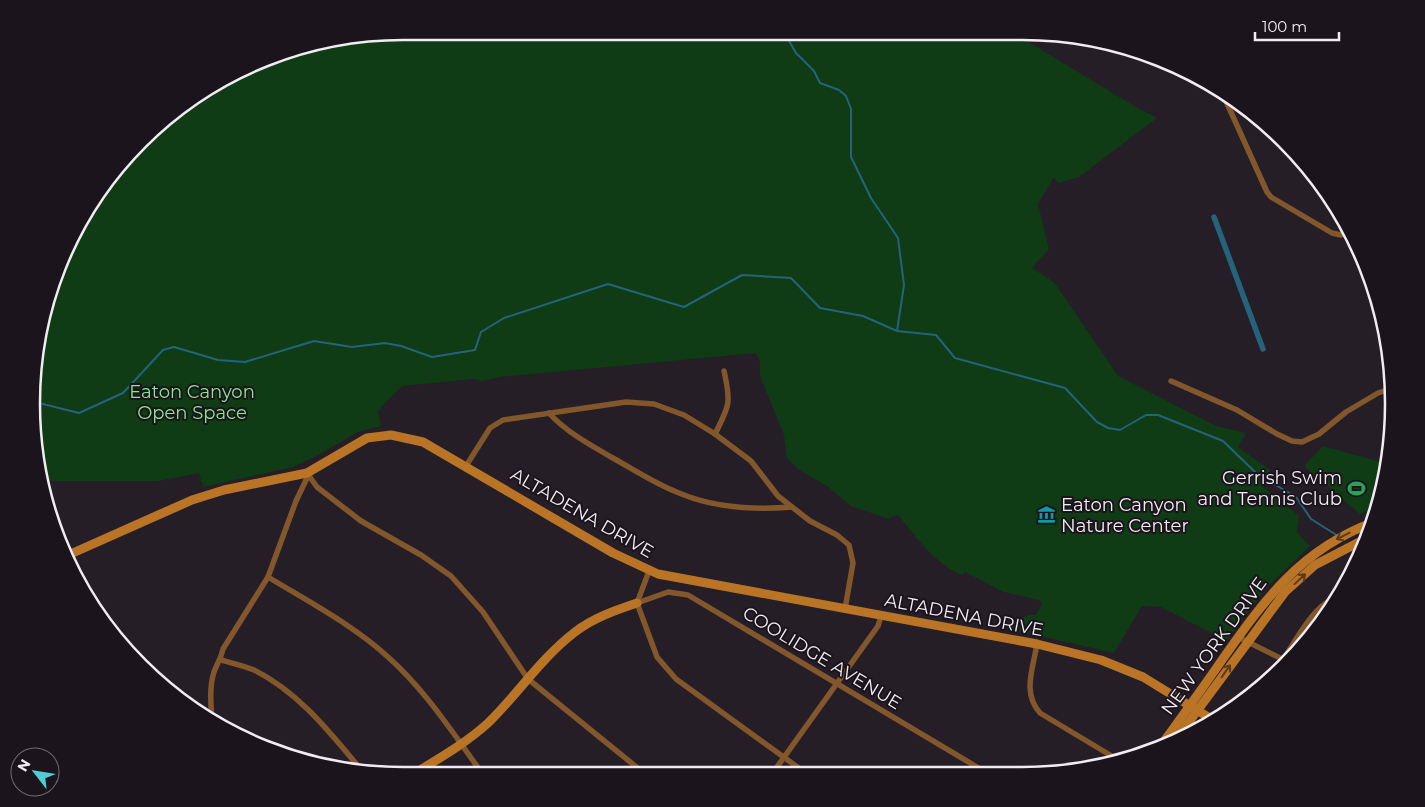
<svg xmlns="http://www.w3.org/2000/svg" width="1425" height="807" font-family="Montserrat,sans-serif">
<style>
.green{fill:#0f3b15}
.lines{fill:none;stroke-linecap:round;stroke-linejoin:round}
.stream{stroke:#24637b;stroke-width:2}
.canal{stroke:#24637b;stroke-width:5.5}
.street{stroke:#82572b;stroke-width:5.5}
.secondary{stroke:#b97425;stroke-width:9}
.oneway{stroke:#5b3a20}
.labels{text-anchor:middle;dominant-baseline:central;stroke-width:4;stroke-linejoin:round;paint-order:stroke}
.park-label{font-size:18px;fill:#87e88f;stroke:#1c141d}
.poi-label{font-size:18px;fill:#f1ecf2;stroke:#1c141d;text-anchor:end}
.street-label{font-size:18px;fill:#f1ecf2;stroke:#1c141d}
.rim{fill:none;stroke:#f1ecf2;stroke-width:2.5}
</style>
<rect width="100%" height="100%" fill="#251e27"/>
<!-- green -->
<g class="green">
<path d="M404 31 1012 32 1136 107 1157 118 1079 177 1058 183 1054 177 1038 204 1049 249 1032 268 1054 282 1118 376 1216 426 1246 433 1238 447 1270 470 1262 486 1299 516 1297 532 1310 546 1265 589 1221 648V638L1161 607 1142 606 1114 653 1009 629 1027 615H1036L1042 604 1039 600 1004 592 965 572 962 575C936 565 916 537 899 516L894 515 889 519 851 506 827 486 799 470 787 458 784 435 760 376V362L756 353 500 377 482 381 473 379 402 386 378 411 381 426 358 432 320 454 293 467 203 487 199 473 158 481H53L44 479 32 428 44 307 94 196 177 108 284 51Z"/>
<path d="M1323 446 1388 464 1377 509 1360 514 1306 468 1305 465Z"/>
</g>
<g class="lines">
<!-- stream -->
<g class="stream">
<path d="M784 32 796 53 814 71 820 83 839 90 846 96 851 109V157L871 198 898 238 904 285 897 331"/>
<path d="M35 402 79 413 123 393 163 350 174 347 218 360 245 362 314 341 352 347 385 343 401 346 432 357 475 350 481 332 504 318 608 284 684 307 742 275 791 278 820 308 863 316 897 331 936 335 955 358 1065 388 1097 422 1108 428 1120 430 1146 415H1158L1223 441 1257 474 1296 497 1311 519 1338 536"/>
<path d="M1356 548 1361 551"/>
</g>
<!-- canal -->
<path class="canal" d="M1214 217 1263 349"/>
<!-- street -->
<g class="street">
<path d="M1221 90 1267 192 1271 197 1332 233 1341 235 1350 231"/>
<path d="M1171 381 1237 410 1277 434 1292 441 1302 442 1319 434 1346 412 1378 393 1393 388"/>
<path d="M549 413C565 431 590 445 611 457 633 469 655 484 679 493 714 508 754 510 792 507"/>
<path d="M715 434C730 405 731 402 724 371"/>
<path d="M466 466 490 428 503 420 626 402 654 404 684 415 715 434 751 461 778 496 810 521 837 535 849 545 853 563 845 609"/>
<path d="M307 473 317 487 361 521 421 555 451 576 483 612 528 679 645 774"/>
<path d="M649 571 637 603 657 657 676 679 807 774"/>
<path d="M268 577C309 602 353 625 388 657 424 689 451 730 479 769L488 775"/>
<path d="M637 603 668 592 688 595 987 773"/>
<path d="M1238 637 1288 662"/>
<path d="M1037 644C1033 669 1022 693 1040 713L1120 761"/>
<path d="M221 660C232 663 244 666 254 670 300 693 331 734 363 772"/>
<path d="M1283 660C1293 645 1317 599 1337 599"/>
<path d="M212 721C211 706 209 687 214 672 217 664 221 658 223 649L268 577 296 501 307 478V473"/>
<path d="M772 774 878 626 881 616"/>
</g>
<!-- secondary -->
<g class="secondary">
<path d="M66 556 192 500 224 490 307 473 367 438 391 435 423 442 613 553 658 574 1037 644 1101 660 1143 677 1213 720"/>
<path d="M1177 738 1285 592 1315 565 1367 538"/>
<path d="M1160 747C1181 718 1202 689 1222 660 1265 599 1301 549 1374 522"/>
<path d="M412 775C438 759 465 744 488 723 518 694 541 658 575 632 593 618 616 610 637 603"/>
</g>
</g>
<!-- one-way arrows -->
<defs><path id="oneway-shaft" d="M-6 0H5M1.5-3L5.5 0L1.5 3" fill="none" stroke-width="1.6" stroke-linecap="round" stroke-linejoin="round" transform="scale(1.25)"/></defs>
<g class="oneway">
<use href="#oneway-shaft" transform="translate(1343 536) rotate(153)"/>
<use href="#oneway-shaft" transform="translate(1300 579) rotate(-43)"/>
<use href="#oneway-shaft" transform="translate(1226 671) rotate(-55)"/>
</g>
<!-- icons -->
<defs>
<symbol id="stadium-bare" viewBox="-9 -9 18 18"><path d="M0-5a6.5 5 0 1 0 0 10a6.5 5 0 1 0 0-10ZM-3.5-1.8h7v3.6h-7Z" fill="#2e9e5b" stroke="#1c141d" stroke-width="2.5" paint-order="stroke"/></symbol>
<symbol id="museum-bare" viewBox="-9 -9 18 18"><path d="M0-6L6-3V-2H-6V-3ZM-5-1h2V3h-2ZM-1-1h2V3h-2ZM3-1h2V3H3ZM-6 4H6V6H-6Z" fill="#0f9aa8" stroke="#1c141d" stroke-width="2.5" paint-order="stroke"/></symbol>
</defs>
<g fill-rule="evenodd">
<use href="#stadium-bare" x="1344" y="476" width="25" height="25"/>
<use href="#museum-bare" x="1034" y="502" width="25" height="25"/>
</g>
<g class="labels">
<!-- park labels -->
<g class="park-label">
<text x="192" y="392">Eaton Canyon<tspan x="192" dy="21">Open Space</tspan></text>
</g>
<!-- poi labels -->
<g class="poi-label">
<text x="1342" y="478">Gerrish Swim<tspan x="1342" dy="21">and Tennis Club</tspan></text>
<text x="1061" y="505" text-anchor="start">Eaton Canyon<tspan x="1061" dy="21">Nature Center</tspan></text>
</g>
<!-- street labels -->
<g class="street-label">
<text transform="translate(582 513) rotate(30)">ALTADENA DRIVE</text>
<text transform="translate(964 615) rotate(11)">ALTADENA DRIVE</text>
<text transform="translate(1214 646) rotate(-54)">NEW YORK DRIVE</text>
<text transform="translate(822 658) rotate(31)">COOLIDGE AVENUE</text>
</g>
</g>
<!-- crop -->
<path d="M0 0H1425V807H0ZM403 40H1022A363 363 0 0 1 1385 403V404A363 363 0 0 1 1022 767H403A363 363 0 0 1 40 404V403A363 363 0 0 1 403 40Z" fill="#1c141d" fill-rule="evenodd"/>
<path class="rim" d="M403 40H1022A363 363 0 0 1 1385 403V404A363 363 0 0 1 1022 767H403A363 363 0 0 1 40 404V403A363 363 0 0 1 403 40Z"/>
<!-- north arrow -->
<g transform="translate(35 772) rotate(301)"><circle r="24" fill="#1c141d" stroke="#716a72"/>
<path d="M0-4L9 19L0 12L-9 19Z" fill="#51ccd2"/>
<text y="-8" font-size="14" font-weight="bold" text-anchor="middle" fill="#f1ecf2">N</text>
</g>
<!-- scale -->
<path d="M1255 32v8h84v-8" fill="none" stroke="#f1ecf2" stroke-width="2.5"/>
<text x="1262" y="32" font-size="15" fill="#f1ecf2" stroke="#1c141d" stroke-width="4" paint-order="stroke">100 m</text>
</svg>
